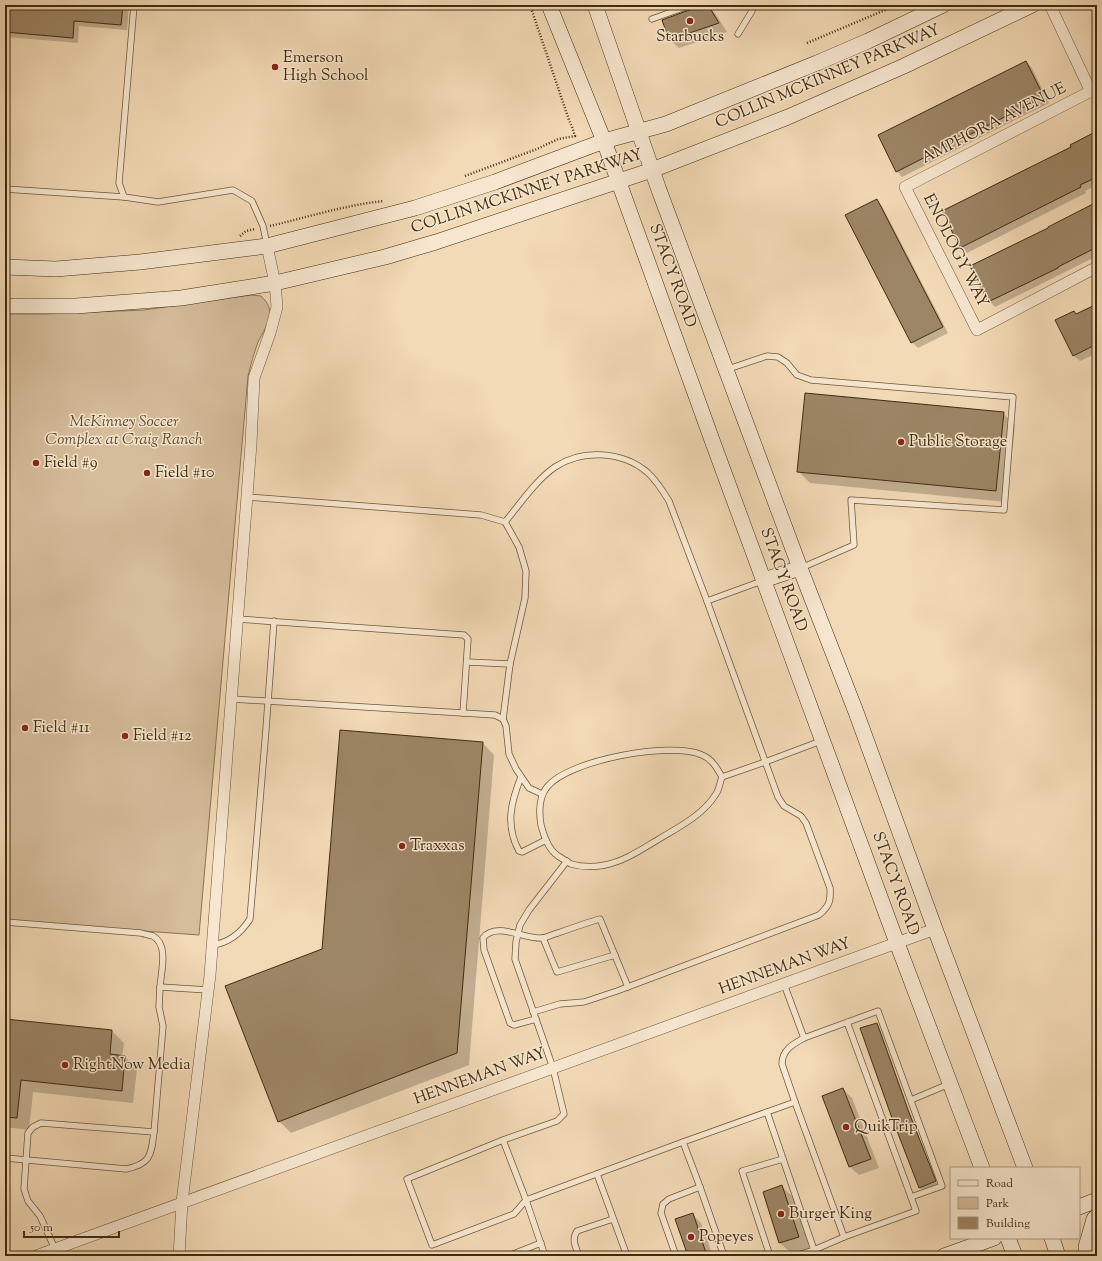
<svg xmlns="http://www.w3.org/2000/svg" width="1102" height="1261" font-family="'Sorts Mill Goudy',serif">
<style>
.green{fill:#d5bc9a;stroke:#8a7454}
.shadow{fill:#0003}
.building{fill:#9d8666;stroke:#402c0f}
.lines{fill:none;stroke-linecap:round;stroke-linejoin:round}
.lane-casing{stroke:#6d5839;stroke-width:7}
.street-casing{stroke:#6d5839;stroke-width:12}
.secondary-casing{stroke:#402c0f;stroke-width:16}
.path{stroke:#402c0f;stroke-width:2.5;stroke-dasharray:1 2;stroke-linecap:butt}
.lane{stroke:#f7e7d0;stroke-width:5.5}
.street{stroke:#f7e7d0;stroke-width:11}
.secondary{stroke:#f7e7d0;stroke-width:15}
.poi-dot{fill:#8f2418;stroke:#f7e7d0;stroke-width:1.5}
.labels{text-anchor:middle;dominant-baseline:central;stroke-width:3;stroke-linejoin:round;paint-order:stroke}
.poi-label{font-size:16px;fill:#402c0f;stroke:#f7e7d0;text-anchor:start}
.street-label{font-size:16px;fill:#402c0f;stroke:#f7e7d0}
.park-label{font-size:16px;font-style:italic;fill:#5e492b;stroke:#f7e7d0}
</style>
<rect width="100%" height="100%" fill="#f3dab6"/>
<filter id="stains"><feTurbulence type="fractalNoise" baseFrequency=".005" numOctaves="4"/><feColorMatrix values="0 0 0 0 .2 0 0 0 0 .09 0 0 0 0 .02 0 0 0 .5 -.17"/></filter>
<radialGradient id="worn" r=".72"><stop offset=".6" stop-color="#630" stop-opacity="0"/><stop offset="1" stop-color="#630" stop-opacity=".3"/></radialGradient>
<!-- green -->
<path class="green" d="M251 295 261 296C266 301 270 306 270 313 270 321 262 334 258 342 254 353 251 364 248 376L199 935 5 921V314H46L144 310Z"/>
<!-- shadow -->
<g class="shadow">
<path d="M5 5H129L127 30 79 26 78 43 7 37 5 35Z"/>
<path d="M703 5H707L715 13 727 32 679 48 670 40 663 21Z"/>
<path d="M1026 62 1032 68 1049 103 902 177 897 171Z"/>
<path d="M1097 132V185L1085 191 1086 193 967 253 961 247Z"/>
<path d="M877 201 882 206 948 333 918 348 912 342Z"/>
<path d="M1097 203V256L995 307 989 301 1050 228 1049 227Z"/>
<path d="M1097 305V353L1080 361 1074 356 1057 320 1077 315Z"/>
<path d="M1003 413 1015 425 1007 502 810 483 798 471Z"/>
<path d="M483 743 494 755 469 1065 291 1133 279 1121Z"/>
<path d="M5 1020 112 1031 124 1043 122 1057H125L137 1069 133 1103 33 1092 29 1130 5 1127Z"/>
<path d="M877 1024 879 1026 910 1113 937 1184 922 1190 919 1187Z"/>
<path d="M843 1089 852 1098 879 1168 859 1175 850 1167Z"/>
<path d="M782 1187 794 1198 810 1249 792 1254 780 1243Z"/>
<path d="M692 1214 701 1223 713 1256H689Z"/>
<path d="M608 1252 612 1256H597Z"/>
</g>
<!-- building -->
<g class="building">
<path d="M5 5H123L121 25 74 21 73 38 5 32Z"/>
<path d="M700 5H708L719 23 669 40 662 20 692 9Z"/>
<path d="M1026 61 1044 97 896 172 878 135Z"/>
<path d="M1097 131V177L1080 185 1081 187 960 248 942 211 1071 147 1070 145Z"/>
<path d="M877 199 943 327 911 343 845 215Z"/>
<path d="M1093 204 1097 213V247L1058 267V268L988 302 970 266 1048 228V227Z"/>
<path d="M1097 304V344L1073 356 1055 320 1074 311 1076 314Z"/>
<path d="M805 393 1004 412 996 491 797 472Z"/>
<path d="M340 730 483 742 457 1053 278 1122 225 986 322 949Z"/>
<path d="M5 1019 112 1030 110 1054 125 1056 122 1091 21 1080 17 1118 5 1117Z"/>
<path d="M877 1023 908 1110 936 1181 919 1188 892 1118 860 1028Z"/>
<path d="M843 1088 871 1159 849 1167 822 1096Z"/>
<path d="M782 1185 799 1237 779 1243 763 1192Z"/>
<path d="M693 1213 707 1256H688L675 1219Z"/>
</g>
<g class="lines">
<defs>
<g id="lane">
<path d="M134 5 119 183 124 197 158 202 233 190 252 201 263 226 267 245"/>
<path d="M652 19 691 5"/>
<path d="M738 34 752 11 750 5"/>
<path d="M5 189 124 197"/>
<path d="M728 369 767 356 778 357 787 363 797 375 811 380 1013 397 1004 510 851 500 854 545 801 568"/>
<path d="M247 497 481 515 505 522C520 504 536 480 555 467 582 449 622 451 647 472 656 480 663 491 669 501L707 601"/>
<path d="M467 662 510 664"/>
<path d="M232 699 463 713 468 639 464 635 237 619"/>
<path d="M463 713 495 715 503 719 506 726 509 754 516 769 529 788 542 794"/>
<path d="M503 719 510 664 525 598 526 571 519 547 505 522"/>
<path d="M521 777C511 802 505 825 519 851L522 852 546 840"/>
<path d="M722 777C717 768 712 759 702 755 671 741 568 760 547 787 539 797 539 813 541 825 544 836 548 849 558 856 562 858 567 862 571 864 581 867 595 867 605 865 625 861 642 849 659 839 679 827 703 815 716 794 719 790 720 782 722 777L765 762 821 741"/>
<path d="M5 922 141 933C144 934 149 935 153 936 169 945 161 972 160 987"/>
<path d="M543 938 557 972 615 955"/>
<path d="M212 945C229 943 241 933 250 919L266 729 274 621"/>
<path d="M784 984 804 1038 878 1011 942 1186 911 1197 847 1022"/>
<path d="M533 1012 560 1004 584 1002 617 991 819 915C829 906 831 902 830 888L806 823 801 816 784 806 778 797 707 601 762 581"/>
<path d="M536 1019 514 1025 510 1023 484 950 483 938C497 921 525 940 543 938 548 937 553 934 558 933 572 928 586 923 600 919L628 987"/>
<path d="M911 1100 949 1084"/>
<path d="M795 1102 782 1064C782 1050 793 1044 804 1038"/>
<path d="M767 1112 795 1102 844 1237"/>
<path d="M503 1140 526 1200 514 1214 432 1245 407 1179Z"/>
<path d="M503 1140 557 1121 564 1114 553 1068 515 959 516 942 520 925 529 910 567 861"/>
<path d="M5 1158 126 1169C151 1164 151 1155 154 1132"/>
<path d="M597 1174 627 1256"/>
<path d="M55 1249 40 1216 28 1201 24 1189 28 1133 33 1127 41 1123 154 1132 163 1026 159 1007 160 987 208 990"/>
<path d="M814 1250 844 1237 916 1211 911 1197"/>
<path d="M508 1256 541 1243"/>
<path d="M545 1256 526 1200 683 1142"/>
<path d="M579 1256C576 1247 571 1240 577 1231L613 1219"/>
<path d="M676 1256 661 1213 663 1204 669 1199 700 1187"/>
<path d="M724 1256 700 1187 683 1142 767 1112 814 1250 795 1256"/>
<path d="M770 1256 742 1171 783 1159"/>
</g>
<g id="street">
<path d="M1050 5 1091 92"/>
<path d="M1097 88 905 187 977 330 1097 267"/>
<path d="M36 1256 935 929"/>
<path d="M179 1256 182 1202 210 975 251 444 254 378 270 333 277 307 275 283 267 246"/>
</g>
<g id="secondary">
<path d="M549 5 604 141 712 440 897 943 982 1168"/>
<path d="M595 5 659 190 800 568 856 712 935 929 1025 1168"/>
<path d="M5 267 56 269 140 262 267 246 415 208 495 182 604 141 666 124 817 63 868 41 943 5"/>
<path d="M5 306H76L181 298 275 283 385 257 436 242 652 170 788 117 904 66 1032 5"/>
<path d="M764 580 800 568"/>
<path d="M1079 1207 1097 1200"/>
<path d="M1008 1238 1015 1256"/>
<path d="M1052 1238 1058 1256"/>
<path d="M944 1256 994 1238"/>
<path d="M1088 1256 1086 1247 1094 1219 1097 1216"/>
</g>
</defs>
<!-- lane casing -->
<use href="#lane" class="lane-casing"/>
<!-- street casing -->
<use href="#street" class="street-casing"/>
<!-- secondary casing -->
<use href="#secondary" class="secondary-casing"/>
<!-- path -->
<g class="path">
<path d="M807 43 897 5"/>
<path d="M465 176 537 149 558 139 575 136 572 127 569 120 530 5"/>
<path d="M270 226C308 217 345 205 384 201"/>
<path d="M240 236 246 231 255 229"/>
</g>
<!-- lane -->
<use href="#lane" class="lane"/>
<!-- street -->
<use href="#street" class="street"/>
<!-- secondary -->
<use href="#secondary" class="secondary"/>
</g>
<!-- markers -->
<g class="poi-dot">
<circle cx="690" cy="21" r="4"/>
<circle cx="275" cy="67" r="4"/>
<circle cx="901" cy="442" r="4"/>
<circle cx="36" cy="463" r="4"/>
<circle cx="147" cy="473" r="4"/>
<circle cx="25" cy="728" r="4"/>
<circle cx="125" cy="736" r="4"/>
<circle cx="402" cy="846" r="4"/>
<circle cx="65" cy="1065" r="4"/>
<circle cx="846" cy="1127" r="4"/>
<circle cx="781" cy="1214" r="4"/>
<circle cx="691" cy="1237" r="4"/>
</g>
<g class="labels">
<!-- poi labels -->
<g class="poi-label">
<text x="690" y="37" text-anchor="middle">Starbucks</text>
<text x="283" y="58">Emerson<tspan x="283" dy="18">High School</tspan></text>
<text x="909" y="442">Public Storage</text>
<text x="44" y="463">Field #9</text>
<text x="155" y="473">Field #10</text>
<text x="33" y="728">Field #11</text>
<text x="133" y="736">Field #12</text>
<text x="410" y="846">Traxxas</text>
<text x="73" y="1065">RightNow Media</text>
<text x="854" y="1127">QuikTrip</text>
<text x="789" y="1214">Burger King</text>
<text x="699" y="1237">Popeyes</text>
</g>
<!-- street labels -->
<g class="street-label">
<text transform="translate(828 77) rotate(-23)">COLLIN MCKINNEY PARKWAY</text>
<text transform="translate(994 124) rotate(-27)">AMPHORA AVENUE</text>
<text transform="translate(527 192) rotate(-18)">COLLIN MCKINNEY PARKWAY</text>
<text transform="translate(955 251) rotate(63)">ENOLOGY WAY</text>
<text transform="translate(672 276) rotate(70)">STACY ROAD</text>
<text transform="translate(783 580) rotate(70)">STACY ROAD</text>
<text transform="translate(895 884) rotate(70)">STACY ROAD</text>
<text transform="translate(785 967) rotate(-20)">HENNEMAN WAY</text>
<text transform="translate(480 1077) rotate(-20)">HENNEMAN WAY</text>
</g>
<!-- park labels -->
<g class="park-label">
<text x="124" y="422">McKinney Soccer<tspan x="124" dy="18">Complex at Craig Ranch</tspan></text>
</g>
</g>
<!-- margin -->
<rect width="1102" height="1261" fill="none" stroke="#f3dab6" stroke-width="20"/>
<rect x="6" y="6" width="1090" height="1249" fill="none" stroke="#402c0f" stroke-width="2"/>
<rect x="10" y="10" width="1082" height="1241" fill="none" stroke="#402c0f"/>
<!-- legend -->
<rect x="950" y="1167" width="130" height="72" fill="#f7e7d0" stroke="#ae9c83"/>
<rect x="958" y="1180" width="20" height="6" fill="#f7e7d0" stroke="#ae9c83"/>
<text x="986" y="1187" font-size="12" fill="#402c0f">Road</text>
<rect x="958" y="1197" width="20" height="12" fill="#d5bc9a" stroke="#ae9c83"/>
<text x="986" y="1207" font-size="12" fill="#402c0f">Park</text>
<rect x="958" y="1217" width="20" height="12" fill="#9d8666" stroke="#ae9c83"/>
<text x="986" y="1227" font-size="12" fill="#402c0f">Building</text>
<!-- scale -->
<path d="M24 1231v6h95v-6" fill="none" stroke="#402c0f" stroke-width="2"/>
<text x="30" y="1231" font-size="12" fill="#402c0f" stroke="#f7e7d0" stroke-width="3" paint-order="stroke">50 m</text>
<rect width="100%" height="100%" filter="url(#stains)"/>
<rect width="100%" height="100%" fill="url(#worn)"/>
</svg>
